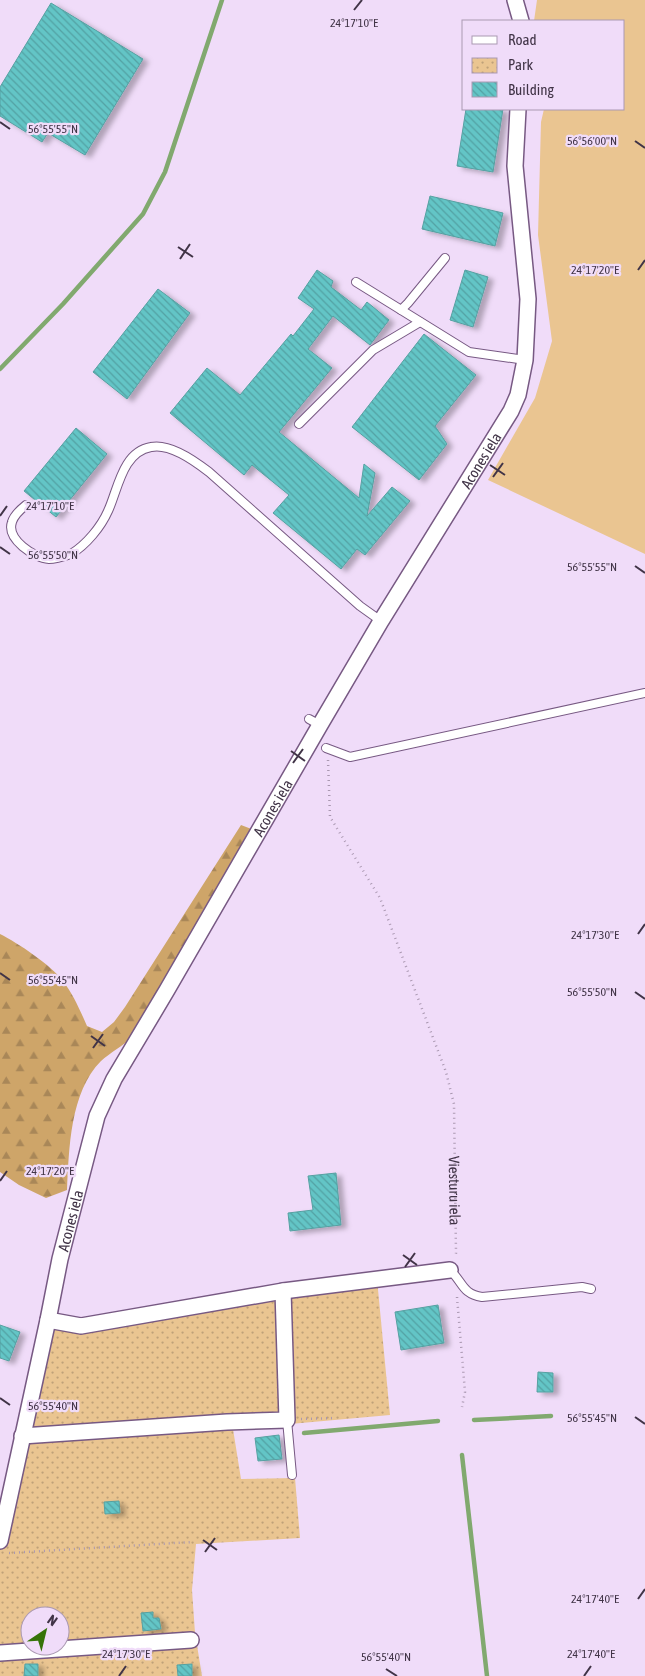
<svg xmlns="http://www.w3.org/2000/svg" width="645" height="1676" font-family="'Asap Condensed',sans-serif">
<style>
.grass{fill:#eac591}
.forest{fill:url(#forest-firs)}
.park{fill:url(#park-dots);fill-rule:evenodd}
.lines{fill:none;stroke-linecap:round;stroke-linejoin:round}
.stream{stroke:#81a96f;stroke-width:4.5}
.building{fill:url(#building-back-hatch);stroke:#56a0a1;filter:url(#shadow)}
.service-casing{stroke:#775983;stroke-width:10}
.minor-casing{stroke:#775983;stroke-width:18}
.path{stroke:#aa98b1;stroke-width:2.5;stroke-dasharray:1 4;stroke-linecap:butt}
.service{stroke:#fff;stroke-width:8}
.minor{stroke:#fff;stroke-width:15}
.ticks{fill:none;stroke:#413447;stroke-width:2}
.labels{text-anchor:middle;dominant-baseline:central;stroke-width:4.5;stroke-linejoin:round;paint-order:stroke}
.street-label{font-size:15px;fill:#413447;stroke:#f0dcf9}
.ticks-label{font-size:12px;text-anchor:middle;fill:#413447;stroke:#f0dcf9;stroke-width:4.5;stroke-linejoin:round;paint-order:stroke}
</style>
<defs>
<pattern id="forest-firs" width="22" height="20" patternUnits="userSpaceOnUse" patternTransform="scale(1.25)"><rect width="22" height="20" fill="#cea569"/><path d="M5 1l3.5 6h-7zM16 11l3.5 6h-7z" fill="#a98758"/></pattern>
<pattern id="park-dots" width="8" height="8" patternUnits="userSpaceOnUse" patternTransform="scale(1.25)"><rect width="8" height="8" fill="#eac591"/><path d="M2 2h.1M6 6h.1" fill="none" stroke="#bfa178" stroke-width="1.8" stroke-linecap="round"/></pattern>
<pattern id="building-back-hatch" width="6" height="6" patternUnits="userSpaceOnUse" patternTransform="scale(1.25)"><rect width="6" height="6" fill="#63c5c6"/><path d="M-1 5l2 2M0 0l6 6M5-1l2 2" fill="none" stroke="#53a1a3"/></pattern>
<filter id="shadow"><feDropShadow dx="5.5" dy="3" stdDeviation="2.5" flood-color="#0004"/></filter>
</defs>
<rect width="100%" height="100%" fill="#f0dcf9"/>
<!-- grass -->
<path class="grass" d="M537 0H645V554L488 480 535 398 552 341 538 235 541 122 544 109H624V21H534Z"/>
<!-- forest -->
<path class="forest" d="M241 825 259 832 132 1038C122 1046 110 1053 101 1061 70 1092 69 1149 67 1190L46 1198 19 1185 0 1172V934C18 943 51 965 63 981 73 994 80 1010 87 1026L102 1032 114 1022 125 1007Z"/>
<!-- park -->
<path class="park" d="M377 1279 390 1415 233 1429 241 1479 295 1478 300 1538 196 1544 192 1590 195 1633 202 1676H0V1543L48 1320 81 1326ZM30 1616H60V1646H30Z"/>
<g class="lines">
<!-- stream -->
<g class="stream">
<path d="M0 369 63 304 143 214 165 172 222 0"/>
<path d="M474 1420 551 1416"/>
<path d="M304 1433 438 1421"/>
<path d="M462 1455 487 1676"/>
</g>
</g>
<!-- building -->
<g class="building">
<path d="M51 3 143 59 85 155 48 133 42 142 0 116V87Z"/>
<path d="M466 109H503L493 172 457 166Z"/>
<path d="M430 196 503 213 495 246 422 229Z"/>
<path d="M317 270 333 281 331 287 361 310 367 302 389 320 370 345 333 316 308 349 332 368 279 432 359 498 364 464 375 473 367 516 392 487 410 501 365 555 357 549 341 569 273 513 289 495 252 465 244 475 170 413 207 368 240 395 291 334 293 336 314 309 298 298Z"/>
<path d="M465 270 488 277 473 327 450 320Z"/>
<path d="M158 289 190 313 127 399 93 372Z"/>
<path d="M424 334 476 375 435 426 447 444 419 480 352 427Z"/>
<path d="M76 428 107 454 56 517 24 491Z"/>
<path d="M336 1173 341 1225 290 1231 288 1213 313 1210 308 1176Z"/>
<path d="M438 1305 444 1343 401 1350 395 1312Z"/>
<path d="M0 1325 20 1332 9 1361 0 1358Z"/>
<path d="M538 1372 553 1373V1392H537Z"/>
<path d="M279 1435 282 1459 258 1461 255 1438Z"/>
<path d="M119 1501 120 1513 105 1514 104 1502Z"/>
<path d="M153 1612V1618H159L161 1629 143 1631 141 1613Z"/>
<path d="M25 1664H38V1676H24Z"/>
<path d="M192 1664V1676H178L177 1665Z"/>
</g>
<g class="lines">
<defs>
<g id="service">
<path d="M356 282 469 352 525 360"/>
<path d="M401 310 408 303 445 258"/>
<path d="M299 424 373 350 420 322"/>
<path d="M26 505C21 509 14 515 12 522 6 539 34 558 49 559 55 559 65 556 71 554 86 545 101 527 108 511 118 490 122 452 151 447 169 443 195 461 209 472L360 606 381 621"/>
<path d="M309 719 320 725"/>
<path d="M326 748 350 757 645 693"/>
<path d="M450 1270C463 1282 462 1294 482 1297L582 1287 591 1289"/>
<path d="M287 1420 292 1475"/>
</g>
<g id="minor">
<path d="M515 0 521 21"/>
<path d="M48 1320 81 1326 283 1291 450 1270"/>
<path d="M22 1436 227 1422 287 1420 283 1291"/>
<path id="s2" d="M0 1541 48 1320 60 1259 97 1116 114 1079 167 990 320 725 381 621 511 411 518 395 525 360 528 299 515 166 518 109"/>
<path d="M0 1653 191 1640"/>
</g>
</defs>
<!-- service casing -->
<use href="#service" class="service-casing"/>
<!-- minor casing -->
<use href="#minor" class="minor-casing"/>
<!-- path -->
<g class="path">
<path id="s1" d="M328 760 330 817 380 898 446 1072 454 1104 456 1253 455 1257"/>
<path d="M457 1297 465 1392 462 1407"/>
<path d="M301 1419 336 1418"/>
<path d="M9 1553 192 1542"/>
</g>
<!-- service -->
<use href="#service" class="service"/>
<!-- minor -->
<use href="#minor" class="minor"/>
</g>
<!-- ticks -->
<path class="ticks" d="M354 10 362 0M0 122 10 129M635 141 645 148M178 247 193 257M180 259 190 244M638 270 645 260M490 465 505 475M493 477 503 463M0 516 7 506M0 547 10 554M635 566 645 573M291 751 305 761M293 763 303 749M638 934 645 924M0 973 10 980M635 992 645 999M91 1036 105 1046M93 1048 103 1034M0 1181 7 1171M403 1255 417 1265M405 1267 415 1253M0 1398 10 1405M635 1417 645 1424M203 1540 217 1550M205 1552 215 1538M638 1599 645 1589M386 1669 397 1676M119 1676 126 1666M584 1676 591 1666"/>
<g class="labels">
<!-- street labels -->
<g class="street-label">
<text stroke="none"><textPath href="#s2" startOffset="1196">Acones iela</textPath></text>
<text stroke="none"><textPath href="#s2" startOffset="791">Acones iela</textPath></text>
<text stroke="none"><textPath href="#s1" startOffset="458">Viesturu iela</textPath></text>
<text stroke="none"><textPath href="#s2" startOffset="328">Acones iela</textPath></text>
</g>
</g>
<g class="ticks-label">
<text x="354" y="27">24°17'10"E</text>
<text x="53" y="133">56°55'55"N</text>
<text x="592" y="145">56°56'00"N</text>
<text x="595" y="274">24°17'20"E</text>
<text x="50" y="510">24°17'10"E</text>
<text x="53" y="559">56°55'50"N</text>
<text x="592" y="571">56°55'55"N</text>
<text x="595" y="939">24°17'30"E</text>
<text x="53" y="984">56°55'45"N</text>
<text x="592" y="996">56°55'50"N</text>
<text x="50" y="1175">24°17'20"E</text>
<text x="53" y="1410">56°55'40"N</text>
<text x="592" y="1422">56°55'45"N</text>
<text x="595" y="1603">24°17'40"E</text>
<text x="126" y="1658">24°17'30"E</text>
<text x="591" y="1658">24°17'40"E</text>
<text x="386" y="1661">56°55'40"N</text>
</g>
<!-- legend -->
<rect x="462" y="20" width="162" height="90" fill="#f0dcf9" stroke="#aa99b2"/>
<rect x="472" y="36" width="25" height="8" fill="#ffffff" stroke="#aa99b2"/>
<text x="508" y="45" font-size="15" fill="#413447">Road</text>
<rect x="472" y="58" width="25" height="15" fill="url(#park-dots)" stroke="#aa99b2"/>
<text x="508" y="70" font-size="15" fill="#413447">Park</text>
<rect x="472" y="82" width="25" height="15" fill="url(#building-back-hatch)" stroke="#aa99b2"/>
<text x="508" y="95" font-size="15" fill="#413447">Building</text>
<!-- north arrow -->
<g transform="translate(45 1631) rotate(35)"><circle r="24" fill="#f0dcf9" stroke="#aa99b2"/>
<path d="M0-4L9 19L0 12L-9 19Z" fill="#367309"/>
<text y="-8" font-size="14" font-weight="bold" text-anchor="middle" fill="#413447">N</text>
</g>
</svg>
